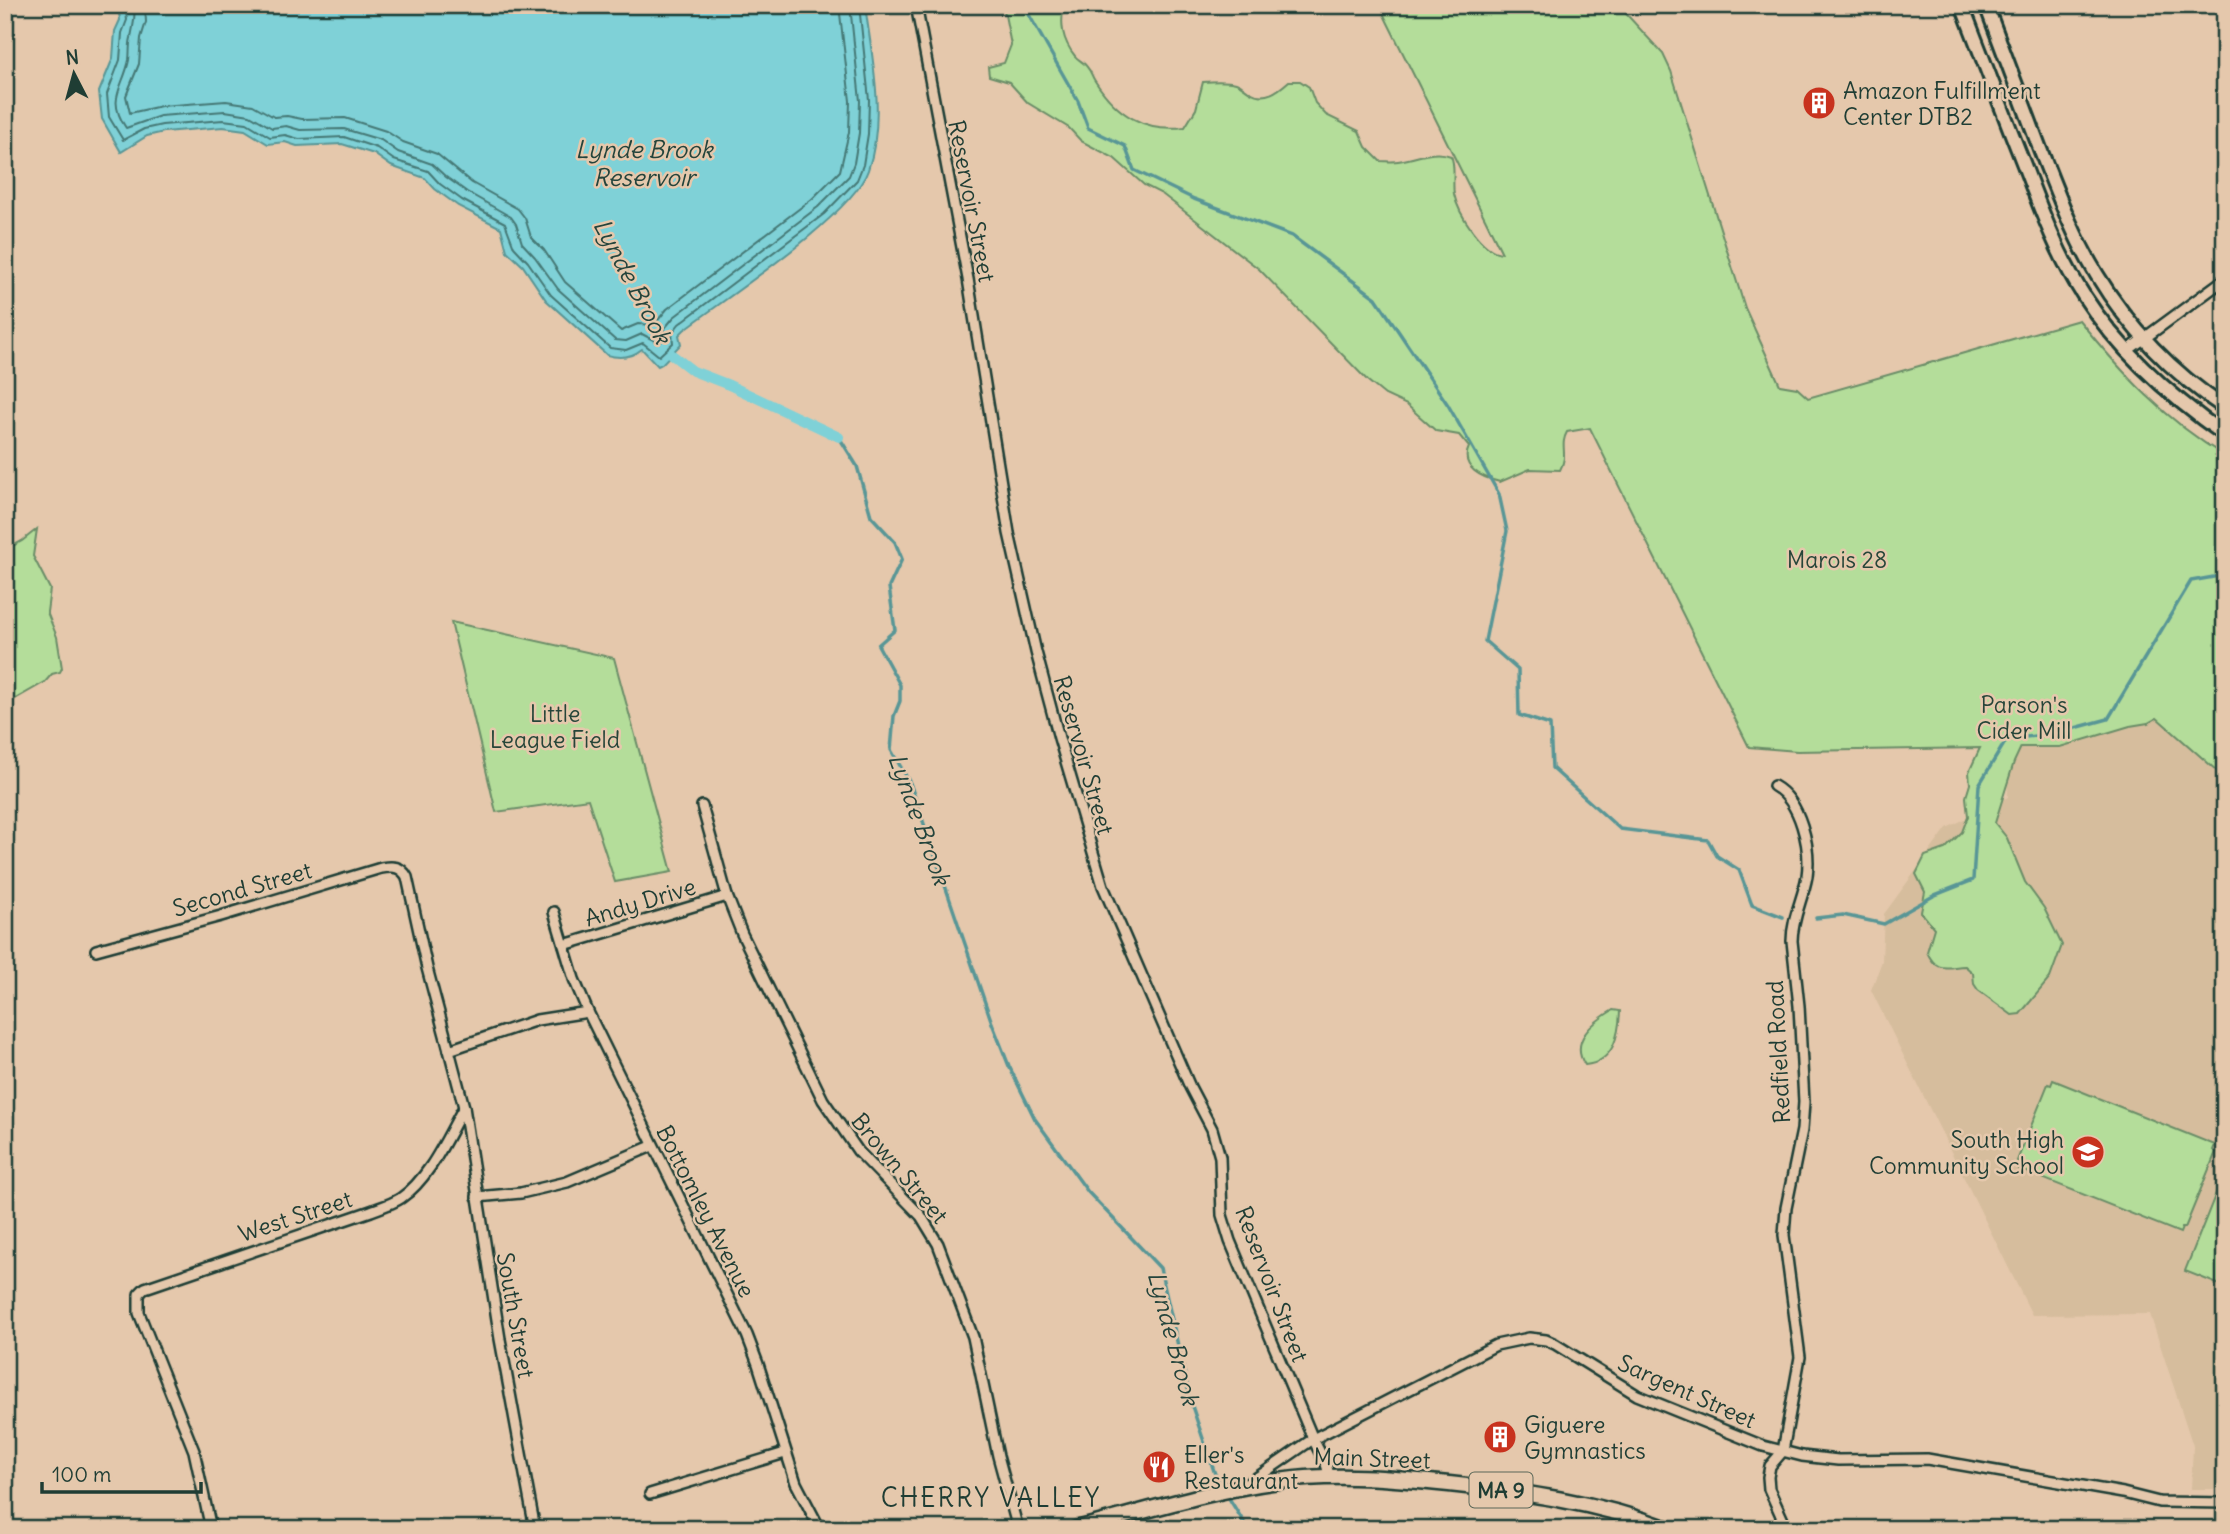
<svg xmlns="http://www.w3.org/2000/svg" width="2230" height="1534" font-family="Delius,sans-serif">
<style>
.built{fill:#d6bd9d}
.green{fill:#b4dd9a;stroke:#6a8d67;stroke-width:2}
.water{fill:#7fd1d7;stroke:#599696;stroke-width:2}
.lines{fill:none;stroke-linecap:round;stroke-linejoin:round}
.shore{stroke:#457875;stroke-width:2}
.stream{stroke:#599696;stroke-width:3.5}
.canal{stroke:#7fd1d7;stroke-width:10}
.minor-casing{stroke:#1f3d34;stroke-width:14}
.secondary-casing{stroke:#1f3d34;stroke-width:18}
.trunk-casing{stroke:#1f3d34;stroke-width:19}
.minor{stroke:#e5c8ac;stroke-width:9}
.secondary{stroke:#e5c8ac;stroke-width:12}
.trunk{stroke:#e5c8ac;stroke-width:14}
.labels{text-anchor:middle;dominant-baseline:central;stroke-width:5;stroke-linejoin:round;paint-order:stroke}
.shield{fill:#e5c8ac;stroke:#5a6758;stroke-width:2}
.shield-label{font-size:21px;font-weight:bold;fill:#1f3d34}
.poi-label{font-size:23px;fill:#1f3d34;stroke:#e5c8ac;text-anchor:start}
.street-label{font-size:23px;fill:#1f3d34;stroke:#e5c8ac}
.park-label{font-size:23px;fill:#264539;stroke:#e5c8ac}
.water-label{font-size:24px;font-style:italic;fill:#24443c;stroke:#e5c8ac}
.quarter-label{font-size:26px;letter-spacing:2px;fill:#1f3d34;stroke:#e5c8ac}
</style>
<rect width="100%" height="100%" fill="#e5c8ac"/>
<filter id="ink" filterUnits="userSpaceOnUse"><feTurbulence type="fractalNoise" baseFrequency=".0143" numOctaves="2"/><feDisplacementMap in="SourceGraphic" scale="14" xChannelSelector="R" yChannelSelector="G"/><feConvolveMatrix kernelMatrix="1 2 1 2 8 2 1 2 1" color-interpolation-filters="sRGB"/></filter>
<g filter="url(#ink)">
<!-- built -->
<path class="built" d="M2157 718 2225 778V1489H2191L2193 1446 2150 1314 2032 1315 1871 990 1882 961 1884 914 1947 828 2008 797 2006 747H2060Z"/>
<!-- green -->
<g class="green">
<path d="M1003 5H1064C1060 24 1062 40 1075 56 1078 60 1084 62 1087 67 1091 71 1092 77 1095 81 1117 115 1144 132 1185 127L1196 109 1203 82C1214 81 1225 80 1236 83 1242 85 1245 89 1250 92 1265 101 1278 91 1289 81H1300L1309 87 1315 103 1326 115 1359 131 1366 147 1380 161C1386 161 1392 162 1398 161 1415 159 1433 149 1451 156 1456 165 1452 183 1454 194 1458 213 1482 252 1502 253L1379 5H1618L1663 54 1671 71 1745 308 1780 385 1797 388 1808 398 2079 320C2122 373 2166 421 2225 456V778L2157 718 2148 723 2130 726 2060 747H2021L2014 762 1995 823 2007 838 2025 882 2044 908 2062 945 2050 978 2020 1014 2012 1015 1978 990 1974 984 1973 973 1965 966C1945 967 1937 973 1927 952L1934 928 1921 912 1925 892 1916 874 1925 856 1945 849 1962 832 1968 816 1966 797 1970 784 1969 772 1980 748 1797 751 1749 747 1590 428 1567 432C1559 446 1569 454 1560 470L1530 469 1500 482C1483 478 1459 468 1469 447L1459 435 1436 431 1407 405 1385 395 1368 381 1259 269 1162 194 1144 185 1114 158 1081 141 1069 128 1028 103 1009 82 989 76 988 67 1004 63 1011 45Z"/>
<path d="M37 529 33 556 50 589 47 612 57 637 62 668 60 672 52 674 45 682 10 702 5 712V550L22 541Z"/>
<path d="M451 622 614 658 672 872 615 882 588 799 496 812Z"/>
<path d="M1613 1010 1620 1011C1619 1035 1614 1062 1585 1065 1569 1041 1593 1022 1613 1010Z"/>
<path d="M2053 1080 2215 1145 2213 1150 2216 1152 2185 1228H2182L2180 1233 2017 1168 2020 1162 2017 1161 2048 1084 2051 1085Z"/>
<path d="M2224 1173 2225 1174V1287L2185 1271Z"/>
</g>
<!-- water -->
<path class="water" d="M118 5H865C872 58 886 118 868 170 853 215 726 298 684 330L679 335 681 344 662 364 658 366 642 349C631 358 620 359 607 355L546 300 523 266 507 251 501 228 458 206 435 189 425 178 391 166 374 154 342 144 297 146 285 142 268 144 245 130 223 127 164 132 147 136 121 152 102 119 99 92 113 58 115 31 120 20Z"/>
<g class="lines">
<!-- shore -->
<g class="shore">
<path d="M125 5 127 20 122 33 120 60 107 94 109 117 123 140 144 129 162 125 223 120 247 123 270 137 285 135 299 139 344 137 377 148 394 160 428 171 440 184 462 200 505 223 514 247 528 262 551 295 610 348 626 350 643 343 659 356 673 343 672 333 679 324 824 214 857 180 863 165 868 134 869 100 859 5"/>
<path d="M134 5C136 20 133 24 131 38 129 45 130 53 129 60 123 89 106 98 126 128L160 116 225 111 250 115 272 128 286 126 300 130 344 129 381 140 398 152 432 164 446 177 467 192 511 217 516 224 522 243 535 257 558 289 615 340 626 341 642 334 659 343 663 340 665 328 674 317 818 207 849 176 854 163 859 133 860 101 850 5"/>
<path d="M145 5 146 22 141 38 139 64 126 96 130 113 161 106 226 101 253 105 274 117 287 116 302 119 345 118 386 131 403 142 437 154 472 183 518 209 525 218 531 237 544 250 565 282 621 331 638 324 654 325 667 309 812 199 840 171 849 132 850 101 839 5"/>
</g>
<!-- stream -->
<g class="stream">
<path d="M1028 13 1078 101 1088 128 1125 146 1134 170 1194 199 1292 236 1376 298 1448 405 1499 494 1507 531 1485 641 1518 670 1519 715 1550 725 1552 768 1620 829 1708 840 1717 856 1739 870 1752 905 1783 917"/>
<path d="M839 437 857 466 871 516 895 542 902 559 889 587 895 630 878 645 900 685V701L894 716 891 750 910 783 992 1023 1009 1066 1035 1119 1088 1192 1160 1268 1192 1406 1216 1477 1223 1488"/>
<path d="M1816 918 1843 915 1884 924 1935 895 1973 880 1979 785 2007 739 2053 734 2108 719 2191 581 2225 575"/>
<path d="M1227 1495 1248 1529"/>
</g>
<!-- canal -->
<path class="canal" d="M671 354 693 371 729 385 839 437"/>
<defs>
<g id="minor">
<path d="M916 5 968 279 1009 533 1036 652 1059 738 1103 886 1190 1087 1212 1129 1220 1157 1222 1215 1230 1241 1313 1439 1326 1464 1330 1478"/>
<path d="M2127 351 2225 279"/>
<path d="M1774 786C1801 801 1811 848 1807 876 1803 899 1792 918 1792 941L1799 1006 1804 1102 1802 1130 1786 1208 1784 1235 1800 1357 1783 1451 1770 1466 1768 1477 1769 1489 1787 1529"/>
<path d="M702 806 727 896 742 934 823 1100 858 1151 921 1216 938 1244 973 1337 998 1456 1018 1529"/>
<path d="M554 912 574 979 588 1012 747 1335 758 1364 796 1483 820 1529"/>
<path d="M564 945 727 896"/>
<path d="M96 950 221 916 381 868C393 866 401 866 407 877L427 968 449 1050"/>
<path d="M464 1107 500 1339 535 1529"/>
<path d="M477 1197 521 1193 567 1182 652 1146"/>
<path d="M1249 1483 1313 1439 1496 1345 1529 1338 1546 1340 1555 1344 1637 1395 1763 1446 1802 1456 1838 1460 1927 1459 2123 1493 2159 1502 2225 1503"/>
<path d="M650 1494 785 1453"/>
<path d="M211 1529 194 1451 139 1313V1294L145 1288 371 1211C381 1207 392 1204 401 1198 430 1178 447 1137 464 1107L449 1050 537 1020 588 1012"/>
</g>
<g id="secondary">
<path d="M1962 5C1983 59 2003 112 2024 165 2041 210 2058 256 2084 296 2120 352 2171 397 2225 435"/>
<path d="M1986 5C2004 53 2022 101 2040 149 2057 192 2073 236 2097 275 2129 328 2174 374 2225 408"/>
</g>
<path id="trunk" d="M1076 1529C1143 1512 1211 1490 1279 1481 1335 1473 1393 1478 1449 1484 1523 1492 1597 1502 1668 1529"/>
</defs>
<!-- minor casing -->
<use href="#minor" class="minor-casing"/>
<!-- secondary casing -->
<use href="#secondary" class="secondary-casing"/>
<!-- trunk casing -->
<use href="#trunk" class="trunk-casing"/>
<!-- minor -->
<use href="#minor" class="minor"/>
<!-- secondary -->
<use href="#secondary" class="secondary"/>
<!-- trunk -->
<use href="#trunk" class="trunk"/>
</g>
</g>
<!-- icons -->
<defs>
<symbol id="building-disc" viewBox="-11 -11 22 22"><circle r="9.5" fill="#c8321e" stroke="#e5c8ac"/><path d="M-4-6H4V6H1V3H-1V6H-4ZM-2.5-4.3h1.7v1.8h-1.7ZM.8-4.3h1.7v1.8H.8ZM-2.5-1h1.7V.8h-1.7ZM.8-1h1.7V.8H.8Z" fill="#fff"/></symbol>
<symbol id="school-disc" viewBox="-11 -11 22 22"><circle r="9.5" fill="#c8321e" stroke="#e5c8ac"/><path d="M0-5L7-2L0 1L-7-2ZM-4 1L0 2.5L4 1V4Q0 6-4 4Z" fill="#fff"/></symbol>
<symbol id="restaurant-disc" viewBox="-11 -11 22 22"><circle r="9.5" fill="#c8321e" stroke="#e5c8ac"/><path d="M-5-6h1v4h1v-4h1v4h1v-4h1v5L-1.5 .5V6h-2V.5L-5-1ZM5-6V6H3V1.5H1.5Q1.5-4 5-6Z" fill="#fff"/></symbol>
</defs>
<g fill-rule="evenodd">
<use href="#building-disc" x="1800" y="84" width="38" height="38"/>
<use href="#school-disc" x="2069" y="1133" width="38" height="38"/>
<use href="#building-disc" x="1481" y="1418" width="38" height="38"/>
<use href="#restaurant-disc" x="1140" y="1448" width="38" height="38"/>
</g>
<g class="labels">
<!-- shield labels -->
<rect class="shield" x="1469.5" y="1472.5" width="63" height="35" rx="5"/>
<g class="shield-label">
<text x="1501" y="1490">MA 9</text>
</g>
<!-- poi labels -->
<g class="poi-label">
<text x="1843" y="90">Amazon Fulfillment<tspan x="1843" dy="26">Center DTB2</tspan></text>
<text x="2064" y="1139" text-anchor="end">South High<tspan x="2064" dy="26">Community School</tspan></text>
<text x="1524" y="1424">Giguere<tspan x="1524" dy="26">Gymnastics</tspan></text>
<text x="1184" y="1454">Eller's<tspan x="1184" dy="26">Restaurant</tspan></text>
</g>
<!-- street labels -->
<g class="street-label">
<text transform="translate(972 201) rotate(79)">Reservoir Street</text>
<text transform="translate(1084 755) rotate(74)">Reservoir Street</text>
<text transform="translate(242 889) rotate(-16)">Second Street</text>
<text transform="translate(640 902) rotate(-17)">Andy Drive</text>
<text transform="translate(1778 1052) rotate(-93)">Redfield Road</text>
<text transform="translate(900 1168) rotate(50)">Brown Street</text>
<text transform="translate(706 1211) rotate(63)">Bottomley Avenue</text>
<text transform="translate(295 1216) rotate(-18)">West Street</text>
<text transform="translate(1272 1284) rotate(69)">Reservoir Street</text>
<text transform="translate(516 1315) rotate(80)">South Street</text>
<text transform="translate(1687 1391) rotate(24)">Sargent Street</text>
<text transform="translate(1372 1458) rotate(2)">Main Street</text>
</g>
<!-- park labels -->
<g class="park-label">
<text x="1837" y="559">Marois 28</text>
<text x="2024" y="704">Parson's<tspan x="2024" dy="26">Cider Mill</tspan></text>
<text x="555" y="713">Little<tspan x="555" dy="26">League Field</tspan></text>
</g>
<!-- water labels -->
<g class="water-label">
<text x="644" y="149">Lynde Brook<tspan x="644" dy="28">Reservoir</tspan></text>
<text transform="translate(633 281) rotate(62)">Lynde Brook</text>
<text transform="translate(920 819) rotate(70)">Lynde Brook</text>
<text transform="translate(1174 1338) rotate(75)">Lynde Brook</text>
</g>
<!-- quarter labels -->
<g class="quarter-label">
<text x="991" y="1497">CHERRY VALLEY</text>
</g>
</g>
<!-- margin -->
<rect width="2230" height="1534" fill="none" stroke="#e5c8ac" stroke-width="28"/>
<rect x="14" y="14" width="2202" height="1506" fill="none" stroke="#1f3d34" stroke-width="2.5" filter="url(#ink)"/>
<!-- north arrow -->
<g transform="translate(74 74) rotate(354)" stroke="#e5c8ac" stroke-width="5" paint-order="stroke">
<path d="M0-5L12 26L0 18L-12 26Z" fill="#1f3d34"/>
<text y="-10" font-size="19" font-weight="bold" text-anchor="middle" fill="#1f3d34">N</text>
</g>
<!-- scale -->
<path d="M42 1482v10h159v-10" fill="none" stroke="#1f3d34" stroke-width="3.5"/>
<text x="52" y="1482" font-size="21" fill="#1f3d34" stroke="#e5c8ac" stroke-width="5" paint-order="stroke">100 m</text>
</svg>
